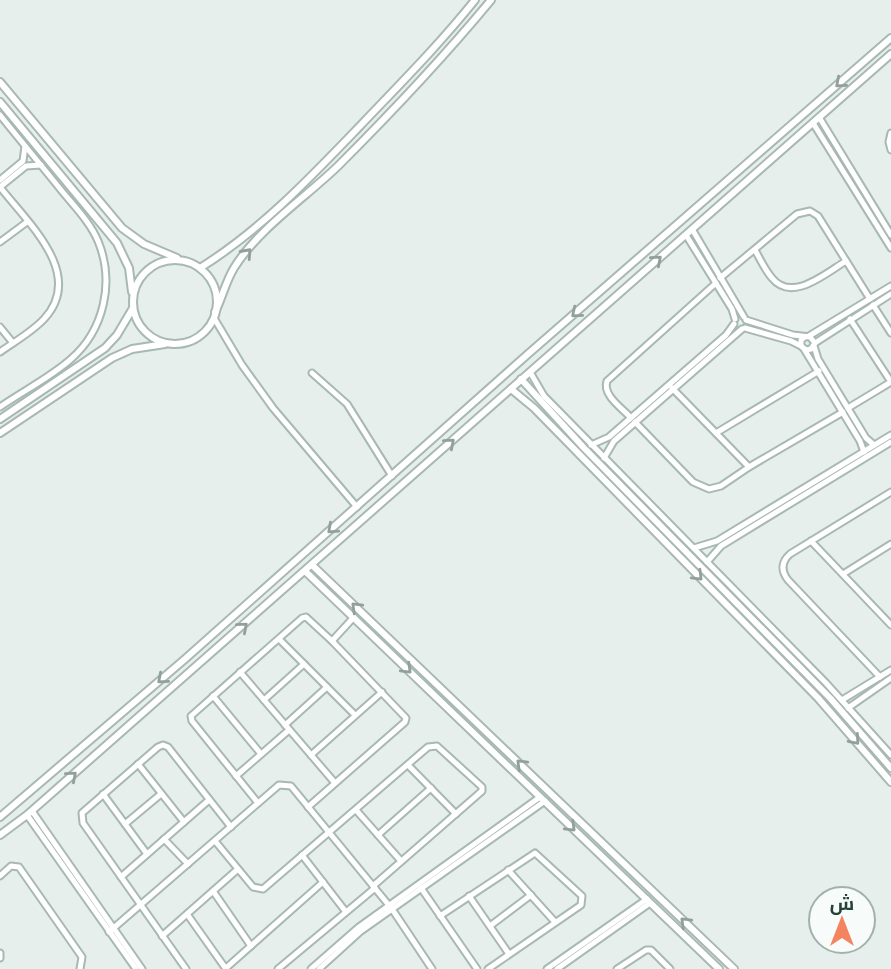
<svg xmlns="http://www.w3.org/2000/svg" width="891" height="969" font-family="Quicksand,Cairo,sans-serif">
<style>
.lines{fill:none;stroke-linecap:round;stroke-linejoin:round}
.minor-casing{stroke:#a8b8b2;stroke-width:9}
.tertiary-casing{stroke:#a8b8b2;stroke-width:10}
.minor{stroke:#fff;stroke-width:5}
.tertiary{stroke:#fff;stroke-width:6}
.oneway{stroke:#92a09c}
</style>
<rect width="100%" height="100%" fill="#e6efeb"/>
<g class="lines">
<defs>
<g id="minor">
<path d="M0 115C20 140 41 165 61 190 74 206 90 222 98 241 115 282 104 330 71 359 51 377 23 391 0 407"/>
<path d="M819 117 891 235"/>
<path d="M813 123 891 248"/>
<path d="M891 133 889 142 891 150"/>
<path d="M0 180 23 161 25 146"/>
<path d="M0 187C27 222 86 274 44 319 32 332 14 342 0 352"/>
<path d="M0 187 26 166 41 165"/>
<path d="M692 229 744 317"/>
<path d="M686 235 732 309 735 319"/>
<path d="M0 242 27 222"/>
<path d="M755 250C760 259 765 270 772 278 792 303 826 273 846 261"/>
<path d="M720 278 797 214 810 211 818 216 870 299"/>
<path d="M873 305 891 333"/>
<path d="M214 318 242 365 273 408 357 507"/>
<path d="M746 320 793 335 810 337 815 343 811 349 806 350 801 346V340L805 337"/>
<path d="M0 327 13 343"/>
<path d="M745 328 791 341 801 346"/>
<path d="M809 336 891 286"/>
<path d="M815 343 891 294"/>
<path d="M814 346 818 359 866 438 874 445"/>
<path d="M804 349 860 441 864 452"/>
<path d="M530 372 544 396 826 683 891 755"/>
<path d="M312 373 347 404 392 476"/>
<path d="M672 388 749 467"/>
<path d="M848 408 891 382 850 319"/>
<path d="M631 418C622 408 602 395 607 381L716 283"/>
<path d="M635 422 693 482 709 489 721 486 749 467 843 412"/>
<path d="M716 433 819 371"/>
<path d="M591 445 609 437 726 335 734 324"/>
<path d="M604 458 614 441 742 329"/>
<path d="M811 541 891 625"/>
<path d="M694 548 717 541 891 435"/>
<path d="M707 562 721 546 891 442"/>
<path d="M843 574 891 544"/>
<path d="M279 639 355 715"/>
<path d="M332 641 354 617"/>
<path d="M240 672 335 783"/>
<path d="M880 677 788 580C781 571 781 562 790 554L891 492"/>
<path d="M213 696 261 754"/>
<path d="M264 700 304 664"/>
<path d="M842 700 891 670"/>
<path d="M848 708 891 678"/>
<path d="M285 725 327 687"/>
<path d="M311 755 382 692"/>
<path d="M138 764 184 822"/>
<path d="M408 765 456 814"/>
<path d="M236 776 289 730"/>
<path d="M103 794 147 854"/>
<path d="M258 803 192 721 191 716 302 618 306 617 332 641 406 718 405 722 308 807"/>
<path d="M356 810 401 861"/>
<path d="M32 811 142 969"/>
<path d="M27 815 136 969"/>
<path d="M125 824 161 794"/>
<path d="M378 835 431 788"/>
<path d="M164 839 188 864"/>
<path d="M215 841 253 887 263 889 428 747 437 746 482 787V791L373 886"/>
<path d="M302 855 346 912"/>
<path d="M508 870 555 922"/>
<path d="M0 876 11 866 19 867 82 957 80 969"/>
<path d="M121 877 209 800"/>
<path d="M421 888 477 969"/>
<path d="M213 891 251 946"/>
<path d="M469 896 509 954"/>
<path d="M187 914 226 969"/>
<path d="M440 916 535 853 582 896 581 905 488 969"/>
<path d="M490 926 531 895"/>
<path d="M109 932 279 785 291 786 392 909 432 969"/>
<path d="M162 936 238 869"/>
<path d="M0 953V958"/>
<path d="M226 968 323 882"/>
<path d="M186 969 83 823 82 813 158 747 163 745 168 747 231 827"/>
<path d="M278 969 375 888"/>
<path d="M311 969 359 927 540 797"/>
<path d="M319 969 361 931 545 801"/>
<path d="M547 969 647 899"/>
<path d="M557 969 650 903"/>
<path d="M617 969 646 950H651L670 969"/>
</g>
<g id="tertiary">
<path d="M0 82 122 228 144 244 177 258"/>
<path d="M0 102 117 243 129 268 132 292"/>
<circle cx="175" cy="302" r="42"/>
<path d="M200 268C261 230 310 178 360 126 399 85 439 45 475 0"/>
<path d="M215 312C222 298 226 281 234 268 258 229 305 198 338 166 391 113 443 58 491 0"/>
<path d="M521 379 584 448 830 698 891 768"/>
<path d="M511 389 534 408 818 698 891 782"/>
<path d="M0 419 105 348 117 335 133 308"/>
<path d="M0 433 112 358 132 349 165 344"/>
<path d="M312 565 734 969"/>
<path d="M305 571 719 969"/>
<path d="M0 817 185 659 528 354 891 38"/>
<path d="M0 835 27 815 891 54"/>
</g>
</defs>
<!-- minor casing -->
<use href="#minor" class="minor-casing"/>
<!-- tertiary casing -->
<use href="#tertiary" class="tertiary-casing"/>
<!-- minor -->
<use href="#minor" class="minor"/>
<!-- tertiary -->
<use href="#tertiary" class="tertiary"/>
</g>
<!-- one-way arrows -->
<defs><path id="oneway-chevron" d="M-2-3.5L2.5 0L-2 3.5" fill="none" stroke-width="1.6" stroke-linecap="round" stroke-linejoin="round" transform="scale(1.75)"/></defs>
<g class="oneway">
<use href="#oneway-chevron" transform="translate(840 83) rotate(139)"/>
<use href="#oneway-chevron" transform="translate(247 253) rotate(-48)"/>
<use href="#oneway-chevron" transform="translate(657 260) rotate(-41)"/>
<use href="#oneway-chevron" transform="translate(576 313) rotate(140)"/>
<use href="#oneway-chevron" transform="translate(450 443) rotate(-41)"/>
<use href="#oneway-chevron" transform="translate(332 529) rotate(138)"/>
<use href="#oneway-chevron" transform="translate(698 576) rotate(45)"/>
<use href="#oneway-chevron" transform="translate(356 607) rotate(-136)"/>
<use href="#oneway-chevron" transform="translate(243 627) rotate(-41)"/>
<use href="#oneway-chevron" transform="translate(407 669) rotate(44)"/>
<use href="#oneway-chevron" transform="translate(162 679) rotate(139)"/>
<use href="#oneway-chevron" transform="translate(855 740) rotate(49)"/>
<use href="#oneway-chevron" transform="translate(521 764) rotate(-136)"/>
<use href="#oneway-chevron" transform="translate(72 776) rotate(-41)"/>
<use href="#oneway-chevron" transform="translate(571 827) rotate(44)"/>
<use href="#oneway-chevron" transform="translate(685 922) rotate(-136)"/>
</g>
<!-- north arrow -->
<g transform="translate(842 920)"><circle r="33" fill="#f7fbf9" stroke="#a3b1ad" stroke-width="2"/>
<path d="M0-5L12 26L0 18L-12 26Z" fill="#f4845f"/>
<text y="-10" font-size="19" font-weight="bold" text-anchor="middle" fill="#24423a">ش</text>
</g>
</svg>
